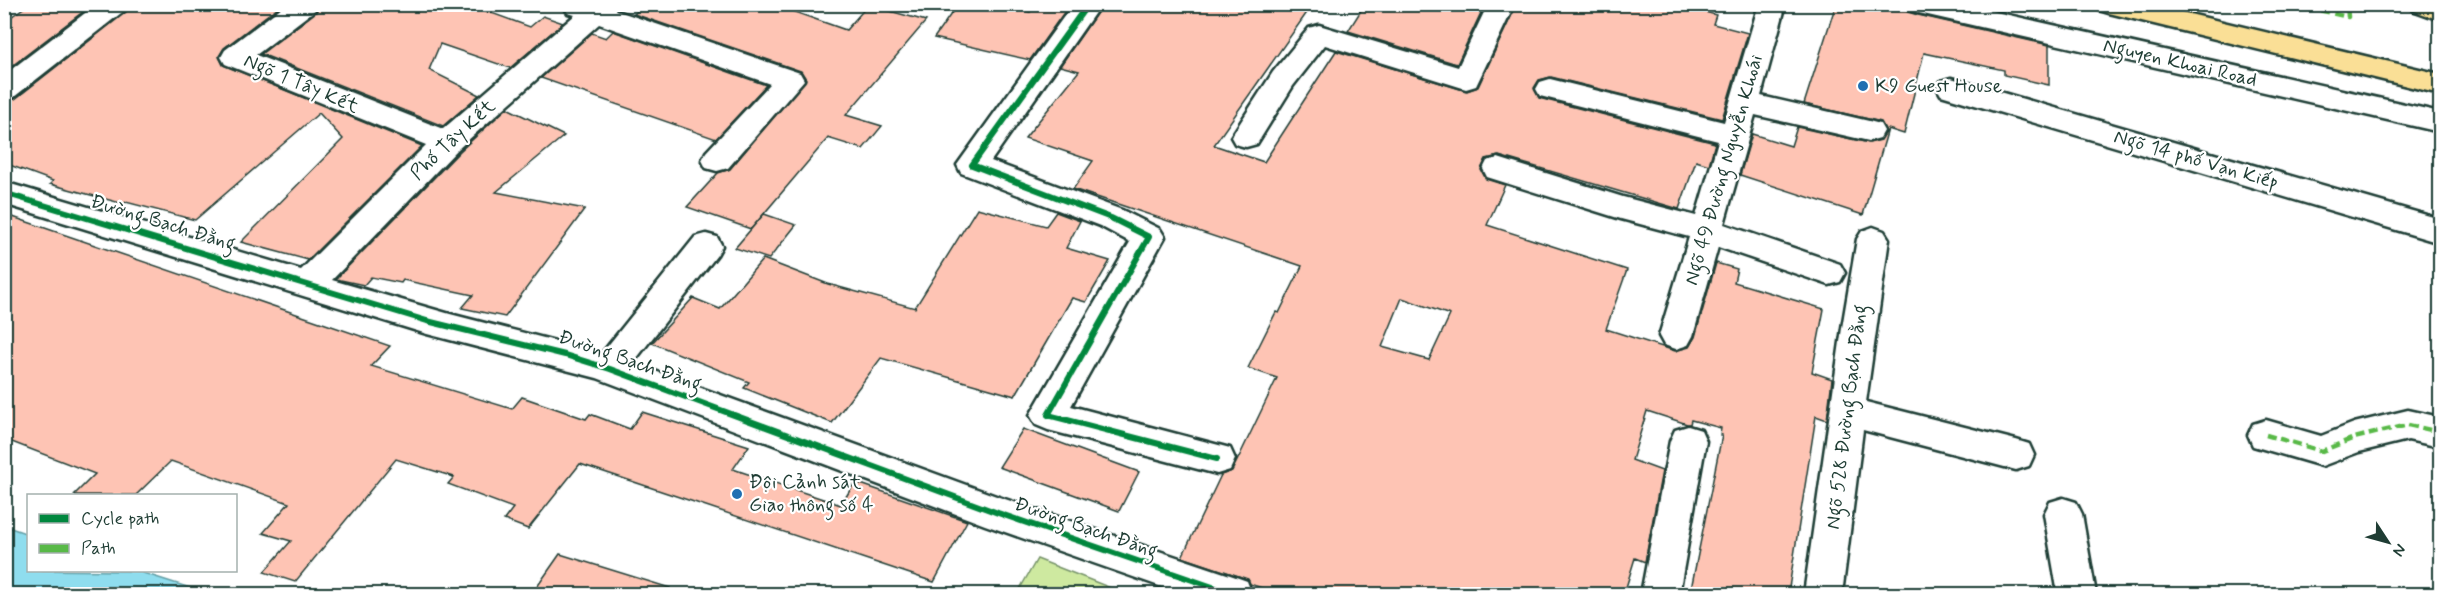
<svg xmlns="http://www.w3.org/2000/svg" width="2445" height="599" font-family="Mynerve,sans-serif">
<style>
.green{fill:#cee9a0;stroke:#76936a;stroke-width:1.5}
.water{fill:#8fddee;stroke:#629da4;stroke-width:1.5}
.building{fill:#fec4b4;stroke:#1f3d34;stroke-width:1.5;fill-rule:evenodd}
.lines{fill:none;stroke-linecap:round;stroke-linejoin:round}
.minor-casing{stroke:#1f3d34;stroke-width:5}
.major-casing{stroke:#1f3d34;stroke-width:5}
.minor{fill:#fff;fill-rule:evenodd}
.major{fill:#fadf96;fill-rule:evenodd}
.quiet{stroke:#58b947;stroke-width:4.5;stroke-dasharray:9 4.5;stroke-linecap:butt}
.cycleway-casing{stroke:#fff;stroke-width:10}
.cycleway{stroke:#00873e;stroke-width:6}
.poi-dot{fill:#1f6fb2;stroke:#fff;stroke-width:2}
.labels{text-anchor:middle;dominant-baseline:central;stroke-width:4.5;stroke-linejoin:round;paint-order:stroke}
.street-label{font-size:20px;fill:#1f3d34;stroke:#fff}
.poi-label{font-size:20px;fill:#1f3d34;stroke:#fff;text-anchor:start}
</style>
<rect width="100%" height="100%" fill="#fff"/>
<filter id="ink" filterUnits="userSpaceOnUse"><feTurbulence type="fractalNoise" baseFrequency=".0167" numOctaves="2"/><feDisplacementMap in="SourceGraphic" scale="12" xChannelSelector="R" yChannelSelector="G"/><feConvolveMatrix kernelMatrix="1 2 1 2 8 2 1 2 1" color-interpolation-filters="sRGB"/></filter>
<g filter="url(#ink)">
<!-- green -->
<path class="green" d="M1037 559 1126 594H1017Z"/>
<!-- water -->
<path class="water" d="M5 526 28 534V570L137 571 209 594H5Z"/>
<!-- building -->
<g class="building">
<path d="M29 4H93L4 72V22Z"/>
<path d="M130 4H282L224 48 219 56 223 65 422 146 308 260 241 242 343 139 319 113 195 220 126 202 124 204 50 184 53 181 4 163V102L15 99 126 12Z"/>
<path d="M320 4H467L530 27 543 16 563 23 510 68 440 44 429 70 479 95 443 126 261 54 316 12Z"/>
<path d="M645 4H772L846 30 868 5 926 21 846 115 882 126 863 149 828 138 751 229 687 207 718 173 730 169 806 79 801 71 634 14Z"/>
<path d="M958 4H994L1030 12 1031 4H1070L1030 60 934 38Z"/>
<path d="M1103 4H1313L1214 145 1264 162 1336 51 1467 91 1478 87 1517 4H1676L1716 15 1713 24 1748 33 1722 119 1551 77 1539 80 1534 88 1539 98 1715 143 1709 165 1696 161 1679 209 1499 156 1486 159 1481 170 1486 179 1505 185 1487 225 1627 270 1606 329 1675 351 1689 347 1695 337 1716 263 1737 269 1734 282 1824 309 1812 372 1832 379 1827 420 1816 416 1788 594H1690L1722 435H1720L1721 428 1691 420 1690 424H1687L1647 411 1632 460 1662 471 1645 562 1635 558 1624 594H1280L1250 584 1248 579 1182 557 1221 475 1232 471 1238 459 1277 378 1248 368 1276 312 1279 313 1302 266 1073 189 1093 161 1025 138 1079 71 1060 66ZM1402 298 1450 315 1429 360 1382 347Z"/>
<path d="M1365 4H1485L1457 64 1348 31Z"/>
<path d="M1836 4H1891L1905 7 1908 12 1918 15 2049 45V85L2004 75V70L1924 53 1904 134 1888 129 1863 215 1740 175 1752 134 1791 146 1797 127 1869 143 1881 140 1886 132 1881 122 1804 104Z"/>
<path d="M613 31 766 85 716 139 541 78 592 33 606 38Z"/>
<path d="M507 108 564 136 496 192 585 209 505 317 462 308 473 295 403 280 401 283 371 277 364 285 336 279 460 151Z"/>
<path d="M977 208 1046 226 1056 212 1080 221 1066 248 1110 261 1086 302 1072 298 1015 396 881 358 832 423 744 388 749 382 652 343 693 298 720 309 763 259 828 284 915 308Z"/>
<path d="M4 214 390 346 371 366 512 409 522 397 586 419 590 414 630 429 642 412 749 446 733 469 841 505 855 482 967 521 934 582 580 464 528 529 504 520 513 508 448 484 454 477 396 459 295 582 264 572 291 541 263 533 289 503 171 461 136 495H74L95 474 4 439Z"/>
<path d="M764 214 796 225 769 259 735 248Z"/>
<path d="M1023 429 1139 472 1119 511 999 467Z"/>
<path d="M560 554 670 588 669 594H532Z"/>
</g>
<g class="lines">
<defs>
<g id="minor">
<path d="M97 4H128L125 10 14 97 4 100V75Z"/>
<path d="M286 4H318L315 10 256 55 443 129 575 15 568 13 564 7 566 4H618L615 10 800 73 804 80 728 168 717 171 706 168 702 160 706 152 770 84 599 24 458 149 332 280 450 314 602 353 695 237 706 234 717 237 722 246 717 255 633 363 999 497 1233 576 1247 581 1252 594H1182L985 525 597 378 427 334 4 204V182L301 270 426 145 225 64 221 57 225 50Z"/>
<path d="M1073 4H1101L991 161 1122 210 1160 229 1165 237 1071 406 1230 448 1235 459 1230 470 1217 474 1048 430 1036 425 1030 415 1130 242 1100 226 961 173 957 165Z"/>
<path d="M1488 4H1515L1476 86 1466 89 1325 45 1293 86 1257 144 1246 147 1235 144 1231 137 1273 72 1309 28 1319 25 1458 67Z"/>
<path d="M1759 4H1786L1761 96 1869 121 1880 124 1884 131 1880 138 1869 141 1755 115 1724 224 1840 264 1845 273 1840 282 1829 285 1718 247 1693 336 1688 345 1676 349 1664 345 1659 336 1689 237 1621 219 1487 177 1483 169 1487 161 1498 158 1623 197 1696 216 1718 141 1540 96 1536 89 1540 82 1550 79 1724 122Z"/>
<path d="M1906 4H1960L2440 112V132L1919 13 1909 10Z"/>
<path d="M1951 78 2440 219V243L1941 95 1937 88 1941 81Z"/>
<path d="M1873 227 1884 231 1889 239 1866 402 2016 440 2029 444 2034 455 2029 466 2016 470 1863 430 1842 594H1804L1842 328 1857 239 1862 231Z"/>
<path d="M2408 410 2440 417V447L2408 440 2359 452 2322 466 2253 446 2248 435 2253 424 2266 420 2321 436 2354 423Z"/>
<path d="M1688 426 1701 430 1706 441 1679 594H1641L1670 441 1675 430Z"/>
<path d="M2063 498 2076 502 2082 514 2096 594H2058L2044 514 2050 502Z"/>
</g>
<g id="major">
<path d="M2096 4H2148L2440 74V94L2109 13 2099 10Z"/>
<path d="M2409 4H2440V20L2412 10Z"/>
</g>
</defs>
<!-- minor casing -->
<use href="#minor" class="minor-casing"/>
<!-- major casing -->
<use href="#major" class="major-casing"/>
<!-- minor -->
<use href="#minor" class="minor"/>
<!-- major -->
<use href="#major" class="major"/>
<!-- quiet -->
<g class="quiet">
<path d="M2294 4 2348 17 2347 4"/>
<path d="M2266 435 2322 451 2354 438 2408 425 2440 432"/>
</g>
<defs>
<g id="cycleway">
<path d="M1088 4 972 165 1111 218 1149 237 1048 415 1217 459"/>
<path d="M4 193 427 321 565 355 610 369 998 513 1233 594"/>
</g>
</defs>
<!-- cycleway casing -->
<use href="#cycleway" class="cycleway-casing"/>
<!-- cycleway -->
<use href="#cycleway" class="cycleway"/>
</g>
</g>
<!-- markers -->
<g class="poi-dot">
<circle cx="1863" cy="86" r="6"/>
<circle cx="737" cy="494" r="6"/>
</g>
<g class="labels">
<!-- street labels -->
<g class="street-label">
<text transform="translate(2180 63) rotate(13)">Nguyen Khoai Road</text>
<text transform="translate(301 84) rotate(23)">Ngõ 1 Tây Kết</text>
<text transform="translate(453 140) rotate(-43)">Phố Tây Kết</text>
<text transform="translate(2196 160) rotate(16)">Ngõ 14 phố Vạn Kiếp</text>
<text transform="translate(1724 170) rotate(-74)">Ngõ 49 Đường Nguyễn Khoái</text>
<text transform="translate(163 223) rotate(17)">Đường Bạch Đằng</text>
<text transform="translate(630 361) rotate(19)">Đường Bạch Đằng</text>
<text transform="translate(1847 417) rotate(-83)">Ngõ 528 Đường Bạch Đằng</text>
<text transform="translate(1086 528) rotate(19)">Đường Bạch Đằng</text>
</g>
<!-- poi labels -->
<g class="poi-label">
<text x="1875" y="86">K9 Guest House</text>
<text x="749" y="482">Đội Cảnh sát<tspan x="749" dy="23">Giao thông số 4</tspan></text>
</g>
</g>
<!-- margin -->
<rect width="2445" height="599" fill="none" stroke="#fff" stroke-width="24"/>
<rect x="12" y="12" width="2421" height="575" fill="none" stroke="#1f3d34" stroke-width="2" filter="url(#ink)"/>
<!-- legend -->
<rect x="27" y="494" width="210" height="78" fill="#ffffff" stroke="#a5b1ae" stroke-width="1.5"/>
<rect x="39" y="514" width="30" height="9" fill="#00873e" stroke="#a5b1ae" stroke-width="1.5"/>
<text x="81" y="524" font-size="18" fill="#1f3d34">Cycle path</text>
<rect x="39" y="544" width="30" height="9" fill="#58b947" stroke="#a5b1ae" stroke-width="1.5"/>
<text x="81" y="554" font-size="18" fill="#1f3d34">Path</text>
<!-- north arrow -->
<g transform="translate(2388 542) rotate(126)" stroke="#ffffff" stroke-width="4.5" paint-order="stroke">
<path d="M0-4.5L10 22L0 15L-10 22Z" fill="#1f3d34"/>
<text y="-9" font-size="16" font-weight="bold" text-anchor="middle" fill="#1f3d34">N</text>
</g>
</svg>
